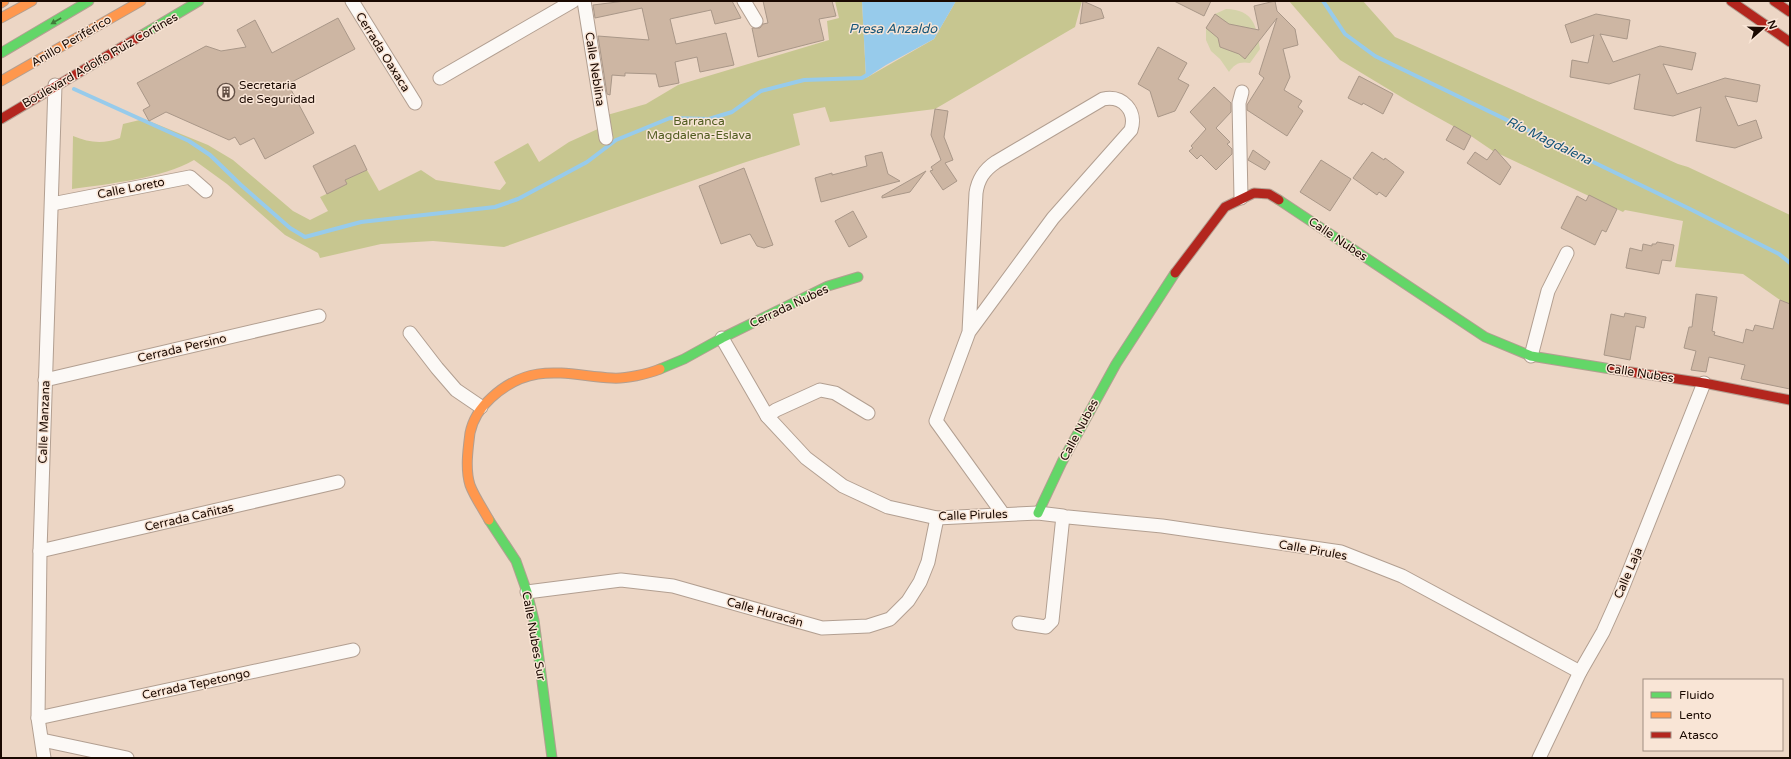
<svg xmlns="http://www.w3.org/2000/svg" width="1791" height="759" font-family="'Varela Round',sans-serif">
<style>
.green{fill:#d4d2a9}
.forest{fill:#c7c690}
.water{fill:#97cbeb}
.lines{fill:none;stroke-linecap:round;stroke-linejoin:round}
.stream{stroke:#97cbeb;stroke-width:4}
.building{fill:#cdb6a3;stroke:#a99788}
.street-casing{stroke:#b29f91;stroke-width:15}
.fast-casing{stroke:#b29f91;stroke-width:11}
.slow-casing{stroke:#b29f91;stroke-width:11}
.jam-casing{stroke:#b29f91;stroke-width:11}
.street{stroke:#fcf9f6;stroke-width:13}
.fast{stroke:#63d668;stroke-width:9}
.slow{stroke:#ff974d;stroke-width:9}
.jam{stroke:#b3261e;stroke-width:9}
.oneway{fill:#427a3a}
.labels{text-anchor:middle;dominant-baseline:central;stroke-width:3;stroke-linejoin:round;paint-order:stroke}
.street-label{font-size:12px;fill:#1a0901;stroke:#f9e5d6}
.poi-label{font-size:12px;fill:#1a0901;stroke:#f9e5d6;text-anchor:start}
.park-label{font-size:12px;fill:#515c20;stroke:#f9e5d6}
.water-label{font-size:13px;font-style:italic;fill:#155578;stroke:#f9e5d6}
</style>
<rect width="100%" height="100%" fill="#ecd6c5"/>
<!-- green -->
<path class="green" d="M1226 9C1254 10 1256 25 1260 49L1250 63C1240 61 1234 64 1229 72L1220 59 1211 51 1206 40V28L1215 14Z"/>
<!-- forest -->
<g class="forest">
<path d="M835 1H862L866 78 934 39 956 1H1082L1075 27 935 109 830 122 825 107 793 114 800 145 743 163 504 247 433 241 381 244 320 258 318 253 285 235 227 184 194 160C163 178 109 184 72 189L73 136C90 143 103 144 120 138L123 124 144 119 208 145 233 160 293 211 310 220 328 211 320 197 347 184 345 180 367 170 379 191 421 170 436 180 500 190 506 183 494 162 528 143 539 162 569 142 600 128V117L646 104 678 85 829 40 827 21 839 18Z"/>
<path d="M1289 1H1363L1395 37 1678 164 1688 167 1790 215V304L1780 300 1743 274 1675 267 1683 221 1625 210 1623 212 1493 151 1471 136 1408 101 1340 60Z"/>
</g>
<!-- water -->
<path class="water" d="M862 1H956L934 39 886 65 866 78Z"/>
<g class="lines">
<!-- stream -->
<g class="stream">
<path d="M1323 1 1345 34 1375 56 1690 209 1779 254 1790 263"/>
<path d="M74 89 189 141 210 155 241 185 290 228 305 237 361 222 495 207 518 199 587 162 616 140 670 118 709 119 732 112 761 91 804 80 862 78 870 73"/>
</g>
</g>
<!-- building -->
<g class="building">
<path d="M625 1H732L741 18 715 24 711 10 670 19 676 44 726 33 734 65 700 72 697 57 675 62 679 83 659 87 656 74 625 73V76L612 75 610 95 607 94 598 36 649 40 642 8 595 18 593 5Z"/>
<path d="M763 1H832L836 16 819 19 824 40 758 57 752 28H760L763 24 768 23Z"/>
<path d="M1083 1 1101 9 1104 18 1080 24Z"/>
<path d="M1174 1H1211L1204 16Z"/>
<path d="M1275 1 1277 11 1295 29 1298 45 1283 49 1290 77 1284 90 1302 101 1298 107 1303 111 1287 136 1247 110V105L1264 78 1259 74 1277 18 1245 59 1239 54 1220 47 1218 38 1206 28 1215 14 1229 24 1259 30 1254 6Z"/>
<path d="M1596 14 1630 20 1627 39 1600 34 1613 62 1660 46 1696 53 1692 70 1663 64 1677 94 1725 78 1760 85 1757 102 1725 96 1738 126 1756 120 1762 138 1735 148 1696 141 1701 107 1673 116 1634 109 1640 74 1609 84 1570 77 1572 60 1588 63 1594 35 1571 43 1565 25Z"/>
<path d="M338 18 355 49 288 84 314 133 265 159 254 138 240 145 235 137 229 140 166 112 149 121 143 110 150 106 137 83 206 46 221 51 246 47 237 30 255 20 272 53Z"/>
<path d="M1158 47 1187 63 1178 79 1189 85 1175 111 1158 117 1150 91 1138 84Z"/>
<path d="M1359 76 1393 94 1383 114 1363 103 1362 105 1348 98Z"/>
<path d="M1214 87 1231 103V112L1216 128 1230 142 1227 144 1232 149V154L1216 170 1201 155 1197 159 1189 151 1193 148 1191 146 1206 129 1190 112Z"/>
<path d="M935 109 948 111 944 137 953 160 945 163 957 181 943 190 930 171 933 170 931 167 941 160 931 135Z"/>
<path d="M1454 126 1471 136 1464 150 1446 140Z"/>
<path d="M355 145 367 170 345 180 347 184 327 194 313 166Z"/>
<path d="M1495 149 1511 167 1500 185 1467 163 1475 152 1487 160Z"/>
<path d="M1253 150 1270 162 1265 170 1248 160Z"/>
<path d="M882 152 888 174 900 181 821 202 815 178 832 173V175L867 166 865 156Z"/>
<path d="M1372 152 1384 160 1385 158 1404 172 1386 197 1379 192 1377 195 1353 178Z"/>
<path d="M1321 160 1351 179 1330 211 1300 192Z"/>
<path d="M744 168 773 245 764 248 757 246 750 234 721 244 699 186Z"/>
<path d="M926 171 910 192 882 198V196Z"/>
<path d="M1589 195 1617 209 1606 232 1602 230 1595 245 1561 228 1577 196 1586 201Z"/>
<path d="M853 211 867 237 849 247 835 221Z"/>
<path d="M1657 242 1674 245 1671 261 1662 260 1659 274 1626 268 1630 248 1642 251 1643 244 1652 246V244H1656Z"/>
<path d="M1696 294 1717 297 1712 331 1715 332 1714 335 1743 343 1746 329 1753 331 1755 325 1773 329 1780 300 1790 304V389L1741 379 1745 365 1709 357 1706 372 1691 370 1696 351 1684 348 1689 327H1692Z"/>
<path d="M1625 313 1646 317 1644 328 1636 326 1630 360 1604 355 1611 314 1624 317Z"/>
</g>
<g class="lines">
<defs>
<g id="street">
<path d="M352 1 415 103"/>
<path d="M584 1 606 138"/>
<path d="M744 1 756 21"/>
<path d="M440 78 573 1"/>
<path d="M1241 198 1239 103 1242 92"/>
<path d="M52 204 190 177 206 191"/>
<path d="M969 332 976 193C978 179 984 170 996 162L1103 99C1123 95 1137 111 1131 130L1053 218 969 332 936 421 1003 514"/>
<path d="M410 333 437 368 456 390 481 407"/>
<path d="M722 338 767 416 806 458 843 486 888 507 937 518 1038 513 1063 516 1052 621 1046 627 1019 623"/>
<path d="M1531 356 1548 291 1567 253"/>
<path d="M45 380 319 316"/>
<path d="M767 416 776 410 820 390 835 393 868 413"/>
<path d="M1068 517 1162 526 1341 552 1402 576 1580 672"/>
<path d="M40 551 338 482"/>
<path d="M527 592 621 580 673 586 822 628 868 626 890 619 908 601 920 582 928 562 937 518"/>
<path d="M38 718 353 650"/>
<path d="M42 740 127 758"/>
<path d="M44 758 38 718 40 551 55 85"/>
<path d="M1539 758 1580 672 1603 632 1620 594 1704 383"/>
</g>
<g id="fast">
<path d="M142 35 199 1"/>
<path d="M1 53 89 1"/>
<path d="M1279 200 1485 337 1531 356 1611 369"/>
<path d="M660 369 684 359 722 338 828 286 858 277"/>
<path d="M1038 513 1062 462 1116 364 1175 273"/>
<path d="M489 520 516 561 527 592 534 620 552 758"/>
</g>
<g id="slow">
<path d="M1732 1 1735 3"/>
<path d="M1 3 4 1"/>
<path d="M1 18 32 1"/>
<path d="M1 81 141 1"/>
<path d="M489 520C483 509 474 496 470 485 465 469 468 449 470 433 473 418 480 408 491 398 531 361 565 375 612 378 625 379 648 374 660 369"/>
</g>
<g id="jam">
<path d="M1731 1 1790 42"/>
<path d="M1774 1 1790 12"/>
<path d="M1 119 142 35"/>
<path d="M1175 273 1225 207 1254 193 1269 194 1279 200"/>
<path d="M1611 369 1704 383 1790 400"/>
</g>
</defs>
<!-- street casing -->
<use href="#street" class="street-casing"/>
<!-- fast casing -->
<use href="#fast" class="fast-casing"/>
<!-- slow casing -->
<use href="#slow" class="slow-casing"/>
<!-- jam casing -->
<use href="#jam" class="jam-casing"/>
<!-- street -->
<use href="#street" class="street"/>
<!-- fast -->
<use href="#fast" class="fast"/>
<!-- slow -->
<use href="#slow" class="slow"/>
<!-- jam -->
<use href="#jam" class="jam"/>
</g>
<!-- one-way arrows -->
<defs><path id="oneway-solid" d="M-6-.8H1V-3.2L6.5 0L1 3.2V.8H-6Z"/></defs>
<use class="oneway" href="#oneway-solid" transform="translate(56 21) rotate(150)"/>
<!-- icons -->
<defs>
<symbol id="building-ring" viewBox="-11 -11 22 22"><circle r="9.5" fill="#f9e5d6" stroke="#645146" stroke-width="1.5"/><path d="M-4-6H4V6H1V3H-1V6H-4ZM-2.5-4.3h1.7v1.8h-1.7ZM.8-4.3h1.7v1.8H.8ZM-2.5-1h1.7V.8h-1.7ZM.8-1h1.7V.8H.8Z" fill="#645146"/></symbol>
</defs>
<g fill-rule="evenodd">
<use href="#building-ring" x="216" y="82" width="20" height="20"/>
</g>
<g class="labels">
<!-- street labels -->
<g class="street-label">
<text transform="translate(71 41) rotate(-30)">Anillo Periférico</text>
<text transform="translate(383 52) rotate(58)">Cerrada Oaxaca</text>
<text transform="translate(100 60) rotate(-30)">Boulevard Adolfo Ruiz Cortines</text>
<text transform="translate(595 69) rotate(81)">Calle Neblina</text>
<text transform="translate(131 188) rotate(-11)">Calle Loreto</text>
<text transform="translate(1338 239) rotate(34)">Calle Nubes</text>
<text transform="translate(789 306) rotate(-25)">Cerrada Nubes</text>
<text transform="translate(182 348) rotate(-13)">Cerrada Persino</text>
<text transform="translate(1640 373) rotate(9)">Calle Nubes</text>
<text transform="translate(44 422) rotate(-88)">Calle Manzana</text>
<text transform="translate(1079 430) rotate(-62)">Calle Nubes</text>
<text transform="translate(973 515) rotate(-2)">Calle Pirules</text>
<text transform="translate(189 517) rotate(-13)">Cerrada Cañitas</text>
<text transform="translate(1313 550) rotate(10)">Calle Pirules</text>
<text transform="translate(1628 573) rotate(-67)">Calle Laja</text>
<text transform="translate(765 612) rotate(16)">Calle Huracán</text>
<text transform="translate(534 636) rotate(80)">Calle Nubes Sur</text>
<text transform="translate(196 684) rotate(-12)">Cerrada Tepetongo</text>
</g>
<!-- poi labels -->
<g class="poi-label">
<text x="239" y="85">Secretaria<tspan x="239" dy="14">de Seguridad</tspan></text>
</g>
<!-- park labels -->
<g class="park-label">
<text x="699" y="121">Barranca<tspan x="699" dy="14">Magdalena-Eslava</tspan></text>
</g>
<!-- water labels -->
<g class="water-label">
<text x="893" y="29">Presa Anzaldo</text>
<text transform="translate(1549 141) rotate(26)">Río Magdalena</text>
</g>
</g>
<!-- border -->
<rect width="1791" height="759" fill="none" stroke="#1a0901" stroke-width="4"/>
<!-- legend -->
<rect x="1643" y="679" width="140" height="72" fill="#f9e5d6" stroke="#a08d81"/>
<rect x="1651" y="692" width="20" height="6" fill="#63d668" stroke="#a08d81"/>
<text x="1679" y="699" font-size="12" fill="#1a0901">Fluido</text>
<rect x="1651" y="712" width="20" height="6" fill="#ff974d" stroke="#a08d81"/>
<text x="1679" y="719" font-size="12" fill="#1a0901">Lento</text>
<rect x="1651" y="732" width="20" height="6" fill="#b3261e" stroke="#a08d81"/>
<text x="1679" y="739" font-size="12" fill="#1a0901">Atasco</text>
<!-- north arrow -->
<g transform="translate(1763 28) rotate(70)" stroke="#f9e5d6" stroke-width="3" paint-order="stroke">
<path d="M0-3L7 15L0 10L-7 15Z" fill="#1a0901"/>
<text y="-6" font-size="11" font-weight="bold" text-anchor="middle" fill="#1a0901">N</text>
</g>
</svg>
